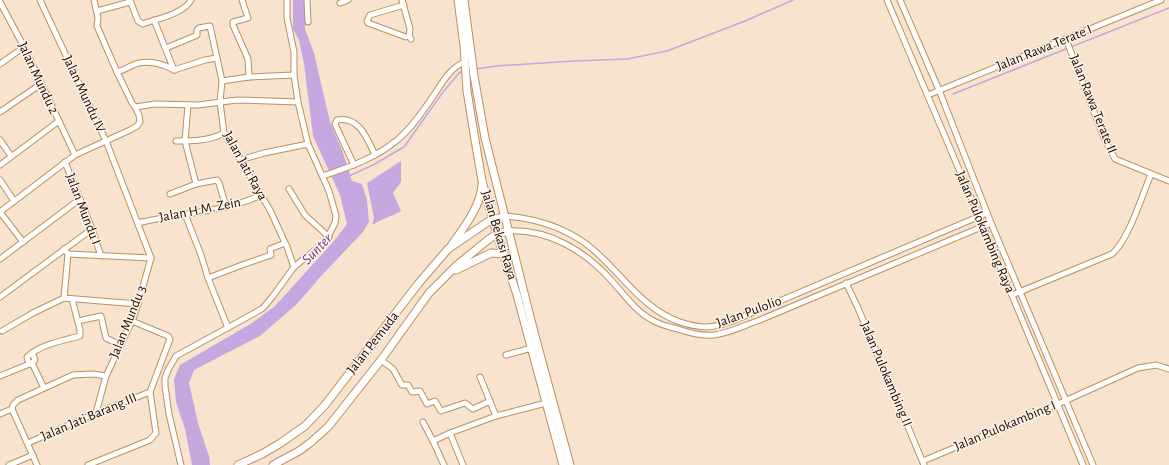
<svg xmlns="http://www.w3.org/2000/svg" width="1169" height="465" font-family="'Alegreya Sans',sans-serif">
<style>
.water{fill:#c5a8e0}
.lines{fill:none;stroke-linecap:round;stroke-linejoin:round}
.stream{stroke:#c5a8e0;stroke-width:1.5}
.minor-casing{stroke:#be8f5b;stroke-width:7}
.major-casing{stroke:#be8f5b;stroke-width:9}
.minor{stroke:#fff;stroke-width:5}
.major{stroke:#fff;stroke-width:7}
.labels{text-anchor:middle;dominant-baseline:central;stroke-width:3;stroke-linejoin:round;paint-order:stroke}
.street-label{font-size:14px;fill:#1b0a00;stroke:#fdf3e8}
.water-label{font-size:15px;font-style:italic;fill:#6a4488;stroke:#fdf3e8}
</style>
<rect width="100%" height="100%" fill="#f8e3cf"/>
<!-- water -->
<g class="water">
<path d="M293 0H306L305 29 314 53 330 122 342 150 352 181 362 184 367 200 369 222 362 233 322 275 297 304 260 336 194 370 189 383 198 423 209 456 210 465H192L185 429 176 402 174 379 180 365 252 323 275 306 334 241 347 224 340 195 313 136 304 64 299 40 293 29Z"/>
<path d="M401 161V182L393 193 401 211C391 217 381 219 372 225L374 218 367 183Z"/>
</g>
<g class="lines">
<!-- stream -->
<g class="stream">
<path d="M476 69 496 66 574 61 627 59 667 51 745 21 793 0"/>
<path d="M953 94 1169 8"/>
<path d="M349 176 373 165 404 147 443 92 460 72H462"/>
</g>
<defs>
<g id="minor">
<path d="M40 0 106 141 151 258 138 304 132 321 106 376 96 413"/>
<path d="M130 0 138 21 143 24C156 19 184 14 191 0"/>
<path d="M242 0 248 18 233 22V25L248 59 249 77"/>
<path d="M307 0 308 22"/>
<path d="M402 0 410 29 409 36 411 39"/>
<path d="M887 0 983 226 1083 465"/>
<path d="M900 0 939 90 991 223 1093 465"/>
<path d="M0 2 24 47 75 155"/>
<path d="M340 3 348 0"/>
<path d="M404 5 370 15 367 21 368 23 406 37 409 36"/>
<path d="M97 11 130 2"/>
<path d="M154 20 174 70 205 60 217 58 222 81 220 102 224 133 270 210 287 247 294 267"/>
<path d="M1066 39 1104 138 1115 159 1169 181"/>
<path d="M166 48 195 36 197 35V30L199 28 210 26 217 58"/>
<path d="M0 64 24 47"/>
<path d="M117 72C122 71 126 68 131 66 145 59 162 63 174 70"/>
<path d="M222 81 249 77 294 75"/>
<path d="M928 95 1161 0"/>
<path d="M188 105 185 141 196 184 217 180 219 183 226 207"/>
<path d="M135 107 155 104 198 105 237 100 298 102"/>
<path d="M0 112 41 84"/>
<path d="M0 140 11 156"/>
<path d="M176 141C191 141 210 141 224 133"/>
<path d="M240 160 264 153 308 144"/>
<path d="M65 162 92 229 101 256"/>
<path d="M0 165 59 121"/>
<path d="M354 165 335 124 337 120C359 116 367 138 375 155"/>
<path d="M323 176C349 167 376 158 397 140 411 129 422 112 432 98 441 85 450 67 465 62"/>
<path d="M0 180 14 201"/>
<path d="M289 189 305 215 329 237"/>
<path d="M170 194 196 184"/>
<path d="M0 212 75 155 130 130 137 126 140 122 139 115 135 107 132 103 117 72 97 26 98 18 94 0"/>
<path d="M0 212 23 242"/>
<path d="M185 214 201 255 208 278 228 328"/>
<path d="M505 216C533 218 562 227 585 243 619 268 639 308 680 322 689 325 697 327 707 327 724 326 740 318 756 311L987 213"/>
<path d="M138 223C178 213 223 213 261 195"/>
<path d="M508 231C549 229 585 251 611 280 624 294 635 311 652 320 660 325 670 327 678 329 689 333 702 336 714 335 730 333 745 325 760 320L991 223"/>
<path d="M64 249 68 254 151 258"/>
<path d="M0 259 80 199"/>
<path d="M208 278 242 265 271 255 270 249 285 243"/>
<path d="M846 283 858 308 924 465"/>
<path d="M1012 295 1112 254C1129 239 1142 196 1151 174"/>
<path d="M0 297 92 229"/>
<path d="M64 298 68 254"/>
<path d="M78 321 101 316 106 338 120 345"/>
<path d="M2 331 33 313 64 298 138 304"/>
<path d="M506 355 532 348"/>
<path d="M381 360 393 369 402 385H408L412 392 420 391 427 404 435 401 441 411 465 403 473 409 490 401"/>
<path d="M32 363 44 388"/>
<path d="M29 364 27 357C41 344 62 341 80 336V330L72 299"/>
<path d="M0 376 32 363 35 360 32 353"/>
<path d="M480 377 496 416"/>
<path d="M12 409 13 405 18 400 73 375 93 374 106 376"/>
<path d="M12 409 37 465"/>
<path d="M0 414 12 409"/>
<path d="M423 422 433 441"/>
<path d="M450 433 463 465"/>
<path d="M28 443 96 413 150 392"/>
<path d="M923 461 1058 404 1138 368 1156 365 1169 369"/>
<path d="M9 465 33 455"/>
<path d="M88 465 150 440 156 433 150 392 170 339 168 336 132 321"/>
<path d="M181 465 169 414 165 386V378L168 370 176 356 251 315 263 308 273 296 294 267 325 242 335 223 336 216 329 191 308 144 298 102 294 75V52L287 18V0"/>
<path d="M444 465 433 441 450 433 496 416 546 403"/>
</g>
<g id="major">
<path d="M458 0 464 46 467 91 475 140 482 181 497 234 517 295 563 465"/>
<path d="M464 0 474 76 485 138 534 332 570 465"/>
<path d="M451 246C464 227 480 208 482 185"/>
<path d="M456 270 491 253 504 254"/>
<path d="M238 465 262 454 279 444 305 426 325 405 418 284 448 249 489 221 505 216"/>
<path d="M273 465 299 451 310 443 328 427 381 360 429 293 456 266 489 239 497 234 508 231"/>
</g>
</defs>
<!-- minor casing -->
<use href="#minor" class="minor-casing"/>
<!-- major casing -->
<use href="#major" class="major-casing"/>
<!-- minor -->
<use href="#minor" class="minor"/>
<!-- major -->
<use href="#major" class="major"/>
</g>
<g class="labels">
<!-- street labels -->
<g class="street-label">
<text transform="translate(1044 48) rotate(-22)">Jalan Rawa Terate I</text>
<text transform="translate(38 78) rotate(65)">Jalan Mundu 2</text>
<text transform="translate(84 94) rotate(65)">Jalan Mundu IV</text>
<text transform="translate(1093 104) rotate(68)">Jalan Rawa Terate II</text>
<text transform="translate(245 166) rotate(61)">Jalan Jati Raya</text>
<text transform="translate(83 209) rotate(69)">Jalan Mundu I</text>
<text transform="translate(200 210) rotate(-11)">Jalan H.M. Zein</text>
<text transform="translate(985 232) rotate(67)">Jalan Pulokambing Raya</text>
<text transform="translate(499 235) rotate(73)">Jalan Bekasi Raya</text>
<text transform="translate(749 312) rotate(-20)">Jalan Pulolio</text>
<text transform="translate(128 322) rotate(-68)">Jalan Mundu 3</text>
<text transform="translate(373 343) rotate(-52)">Jalan Pemuda</text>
<text transform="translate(886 374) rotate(67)">Jalan Pulokambing II</text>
<text transform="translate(89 417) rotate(-23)">Jalan Jati Barang III</text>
<text transform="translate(1005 426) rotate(-23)">Jalan Pulokambing I</text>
</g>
<!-- water labels -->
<g class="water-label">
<text transform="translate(317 249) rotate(-46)">Sunter</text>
</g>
</g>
</svg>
